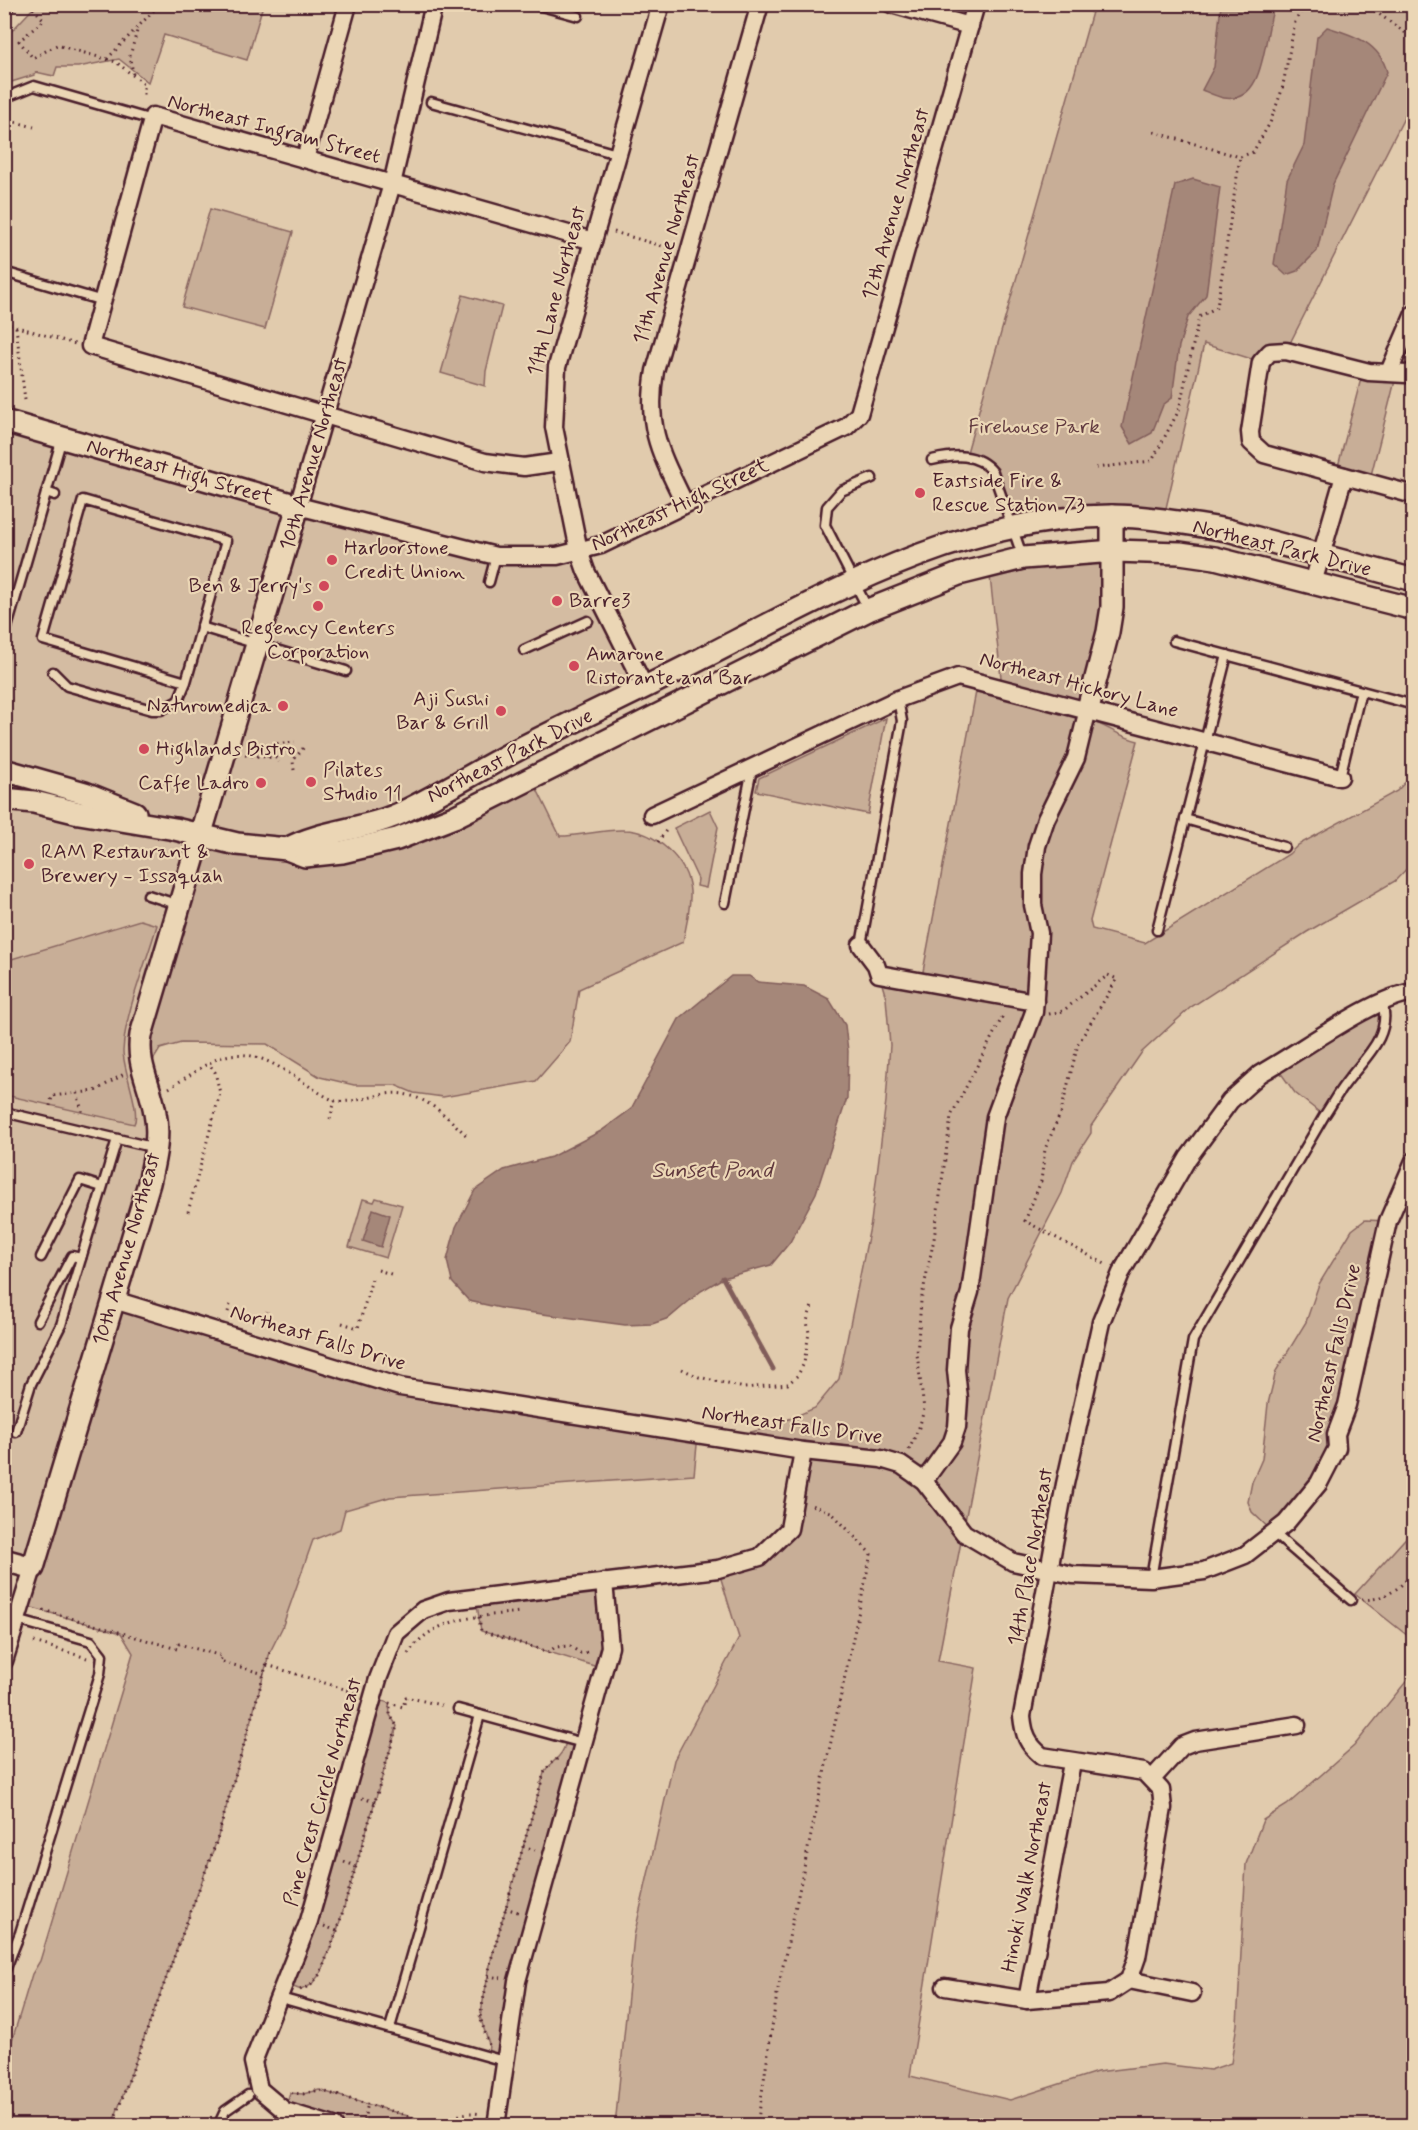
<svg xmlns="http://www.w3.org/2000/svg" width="1418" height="2130" font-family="Mynerve,sans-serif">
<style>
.built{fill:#d4bca2}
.green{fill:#c8ae97;stroke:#896661;stroke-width:1.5}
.water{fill:#a58779;stroke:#815d5a;stroke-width:1.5}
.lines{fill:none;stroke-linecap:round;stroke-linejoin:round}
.stream{stroke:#815d5a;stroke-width:5}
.service-casing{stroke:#4a1f2b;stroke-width:13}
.minor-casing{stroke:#4a1f2b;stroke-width:21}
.tertiary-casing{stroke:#4a1f2b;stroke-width:26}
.path{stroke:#4a1f2b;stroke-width:3;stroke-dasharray:1.5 4.5;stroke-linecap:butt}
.service{stroke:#ebd6b5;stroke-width:8}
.minor{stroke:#ebd6b5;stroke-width:16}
.tertiary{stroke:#ebd6b5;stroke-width:21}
.poi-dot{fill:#d1495b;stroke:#ebd6b5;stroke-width:2}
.labels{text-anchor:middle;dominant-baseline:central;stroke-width:4.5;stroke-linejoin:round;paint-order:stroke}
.street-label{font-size:21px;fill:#4a1f2b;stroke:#ebd6b5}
.park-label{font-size:21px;fill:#633c41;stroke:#ebd6b5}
.poi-label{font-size:21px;fill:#4a1f2b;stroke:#ebd6b5;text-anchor:start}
.water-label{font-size:22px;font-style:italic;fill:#61393e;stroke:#ebd6b5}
</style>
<rect width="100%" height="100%" fill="#e1cbad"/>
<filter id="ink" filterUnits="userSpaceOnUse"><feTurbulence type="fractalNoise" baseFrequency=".0167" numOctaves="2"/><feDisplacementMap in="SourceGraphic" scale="12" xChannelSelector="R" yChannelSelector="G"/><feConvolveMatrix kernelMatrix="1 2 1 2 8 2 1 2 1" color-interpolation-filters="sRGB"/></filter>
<g filter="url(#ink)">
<!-- built -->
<path class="built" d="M4 421 472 552 579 551 645 688 370 824 141 1035 157 1132 33 1568 4 1560Z"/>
<!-- green -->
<g class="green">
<path d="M37 4H263V5L247 60 164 35 148 82 119 59 78 67H57L54 76 36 72 34 75 5 84V38Z"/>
<path d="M1094 5H1413V100L1286 351 1261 362 1204 344 1163 521 1013 528 993 472 966 456Z"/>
<path d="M210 209 293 232 265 329 182 307Z"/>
<path d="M463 295 502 306 486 371 485 386 441 373Z"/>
<path d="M1363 371 1397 373 1369 483 1336 474Z"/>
<path d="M1114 551 1085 719C1107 725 1117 736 1138 741L1090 921 1092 929 1145 943 1289 854 1298 845 1397 791 1413 774V862L1395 881 1307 932 1191 1007 1142 1052 1091 1126V1133L1073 1161 1062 1193 1008 1298 938 1661 976 1668 910 2076 1010 2100 1097 2072 1163 2064 1210 2070 1231 2063 1237 2024 1246 1864 1263 1820 1287 1805 1354 1746 1413 1673V2125L615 2126 634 1936 674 1760 739 1638 718 1569 760 1557 788 1529 803 1452 721 1439 768 1428 815 1408 839 1379 871 1222 886 1101 890 1045 886 998 879 974 921 982 978 681 1002 687 989 567Z"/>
<path d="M886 718 868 814 756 791 759 778Z"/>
<path d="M532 779 560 836C582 836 603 829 624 830 655 830 688 861 690 891 691 908 686 926 683 942L579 989 570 1042 536 1081 443 1097 414 1093 395 1085H354L320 1077 267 1044 181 1043 160 1049 144 1075 140 1063 202 835 342 852Z"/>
<path d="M710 810 718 827 706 888 697 886 698 879 674 828Z"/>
<path d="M140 920 157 925C146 964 125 1012 123 1051 123 1070 141 1111 134 1124L5 1095V961Z"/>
<path d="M1382 1002 1383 1030 1324 1116 1295 1093 1275 1065Z"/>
<path d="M376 1198 402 1205 386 1258 349 1247 363 1199 374 1202Z"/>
<path d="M1365 1220 1388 1221 1337 1448 1275 1534 1252 1512 1248 1502 1252 1482 1262 1459 1268 1404 1276 1371 1306 1322 1319 1284 1352 1230Z"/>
<path d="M114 1300 400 1387 698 1435 694 1475 390 1497 345 1510 340 1529 313 1540 282 1628 270 1652 217 1840 112 2125H5L4 2067 32 1974 40 1961 133 1653 121 1633 22 1605Z"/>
<path d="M1413 1530V1640L1355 1594Z"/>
<path d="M604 1582V1669L481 1631 476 1598Z"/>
<path d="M373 1698 389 1703 390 1715 397 1726 337 1931 320 1974 311 1985 301 1990 283 1983Z"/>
<path d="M567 1739 583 1743 504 2061 488 2056 489 2044 480 2017 491 1960 544 1773C555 1756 561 1761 567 1739Z"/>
<path d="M319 2090 418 2119 424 2125H334L285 2111 290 2093 303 2094Z"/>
</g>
<!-- water -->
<g class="water">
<path d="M1221 5H1275C1263 31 1268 105 1224 98 1217 97 1209 93 1202 90L1214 67Z"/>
<path d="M1327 27C1353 35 1379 42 1387 72L1333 184 1317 251 1297 271 1286 275 1274 264 1287 180 1304 145 1317 37Z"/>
<path d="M1193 179 1220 187 1206 295 1188 317 1179 346 1172 398 1163 405 1152 433 1132 444 1122 427 1175 185Z"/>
<path d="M731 976H749L758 982 804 986 829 999 845 1025 848 1051 847 1098 816 1193 790 1242 771 1265 723 1278 701 1291 669 1318 652 1324 625 1325 505 1309 469 1301 452 1282 447 1260 456 1227 475 1190 504 1170 551 1157 601 1131 631 1109 679 1019Z"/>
<path d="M373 1209 390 1215 381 1247 363 1241Z"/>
</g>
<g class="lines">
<!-- stream -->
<path class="stream" d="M723 1278 773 1369"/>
<defs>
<g id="service">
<path d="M534 4 578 16"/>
<path d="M4 98 34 86 152 120"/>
<path d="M431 102 617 154"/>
<path d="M4 272 103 301"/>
<path d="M932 460C954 455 977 452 993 472L1023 558"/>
<path d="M46 492 55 495"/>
<path d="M489 582 496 556"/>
<path d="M868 609 825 525 827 507 841 491 872 478"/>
<path d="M201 627 346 671"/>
<path d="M4 638 62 438"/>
<path d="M1174 641 1414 705"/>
<path d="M524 650 588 621"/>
<path d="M53 672 67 686 152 710H161L178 701 186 682 226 541 83 500 43 640 186 682"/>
<path d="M1340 777 1361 691"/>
<path d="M1185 819 1284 847"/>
<path d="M148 895 179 905"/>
<path d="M725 903 752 769"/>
<path d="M1157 930 1227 655"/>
<path d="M861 945 902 721 898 699"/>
<path d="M4 1112 156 1148"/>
<path d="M41 1257 80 1180 102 1187"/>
<path d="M38 1321 72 1256 81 1258"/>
<path d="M16 1432 31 1384 61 1325 117 1139"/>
<path d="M1275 1534 1351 1600"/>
<path d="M1151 1578 1193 1340 1324 1116C1331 1106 1337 1094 1345 1084 1363 1059 1393 1036 1382 1002"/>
<path d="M458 1709 583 1743"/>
<path d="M4 1973 20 1933 100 1674 102 1655 91 1641 17 1620"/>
<path d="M277 1997 504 2061"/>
<path d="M390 2028 480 1715"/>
<path d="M218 2126 225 2111 248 2095"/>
</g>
<g id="minor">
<path d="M434 4 392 184 298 506 496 556H557L601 545 846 427 859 414 976 4"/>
<path d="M891 4 970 26"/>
<path d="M305 159 347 8"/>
<path d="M1389 372 1414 314"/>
<path d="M1414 372 1406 374 1369 372 1286 351 1270 352 1261 362 1250 432 1251 442 1264 454 1414 495"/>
<path d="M559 462 524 467 485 462 90 346 153 116 593 241"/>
<path d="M685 504C661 454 645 428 655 371L760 4"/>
<path d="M1313 583 1344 476"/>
<path d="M645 688 586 571 579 551 554 427 557 367 661 4"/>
<path d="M652 815 898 699 958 677 1340 777"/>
<path d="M861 945 876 965 879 974 1035 1002"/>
<path d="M114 1300 400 1387 803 1451 881 1459 901 1465 924 1481 964 1533 1013 1562 1073 1575 1151 1578 1204 1571 1245 1555 1286 1523 1319 1483 1337 1448 1336 1434 1347 1405 1388 1221 1414 1161"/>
<path d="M924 1481 952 1442 957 1427 959 1399 956 1370 959 1328 970 1292 995 1117 1034 1012 1039 933 1033 905V874L1037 846 1046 819 1076 758 1088 709"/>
<path d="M4 1661 33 1568"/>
<path d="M1152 1779 1182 1746 1195 1741 1297 1725"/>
<path d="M1129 1980 1192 1993"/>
<path d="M945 1987 1027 2000 1109 1993 1129 1980 1137 1957 1163 1808 1161 1790 1144 1772 1042 1756C1027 1744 1024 1735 1022 1716L1065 1484 1101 1322 1121 1273 1188 1158 1230 1101 1260 1074 1275 1065C1309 1045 1377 996 1414 992"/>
<path d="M1027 2000 1072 1763"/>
<path d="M334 2126 285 2111 259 2089 253 2062 309 1921 378 1679 396 1633 423 1610 449 1601 718 1569 760 1557 789 1529 803 1451"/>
<path d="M496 2126 517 1981 610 1647 604 1582"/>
</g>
<g id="tertiary">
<path d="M4 421 298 506 141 1035C136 1064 151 1086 155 1113 160 1137 154 1160 149 1183L33 1568 4 1560"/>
<path d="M1088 709 1108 632 1112 607V516"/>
<path d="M4 770 85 793 135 813"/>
<path d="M4 799 34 802 79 813 175 829 237 844 287 849 305 856 342 852 397 839 454 817 868 610 959 574 1023 558 1114 551 1180 553 1215 558 1414 609"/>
<path d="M287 849C324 829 369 830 407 810 445 791 481 769 519 749 579 718 641 690 701 659 830 593 962 517 1111 516 1149 516 1189 524 1227 530L1414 580"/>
</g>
</defs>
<!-- service casing -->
<use href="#service" class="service-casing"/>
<!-- minor casing -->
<use href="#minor" class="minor-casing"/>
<!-- tertiary casing -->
<use href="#tertiary" class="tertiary-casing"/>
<!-- path -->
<g class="path">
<path d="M29 4 44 20 19 41 33 58 57 45 116 62 144 84V98"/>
<path d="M1365 4 1414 39"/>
<path d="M4 5 5 4"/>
<path d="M4 15 8 17 17 4"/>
<path d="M107 59 160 4"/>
<path d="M133 74 130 56 137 31"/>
<path d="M4 119 34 127"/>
<path d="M1154 132 1240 157 1253 152 1270 123 1282 90 1295 22 1305 4"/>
<path d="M614 232 669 248"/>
<path d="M4 323 75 344"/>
<path d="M16 327 25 400"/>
<path d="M1096 468 1152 461 1179 410 1199 317 1217 307 1240 157"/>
<path d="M267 744 268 758"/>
<path d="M247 746 295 742"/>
<path d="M245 755 276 758 279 762"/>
<path d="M294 770 293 761 304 747"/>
<path d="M658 842 667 829"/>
<path d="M1049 1014 1063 1011 1108 975 1117 979 1078 1044 1061 1112 1045 1149 1041 1181 1025 1221 1105 1264"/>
<path d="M169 1088C185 1079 200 1067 217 1059 260 1040 299 1085 335 1101 354 1103 368 1097 386 1094 420 1089 444 1114 466 1135"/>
<path d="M77 1093 83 1114"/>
<path d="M50 1106 52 1096 95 1091 124 1074"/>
<path d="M330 1119 335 1101"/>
<path d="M188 1212 220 1093 215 1072 209 1064"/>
<path d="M378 1270 394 1275"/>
<path d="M228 1312 231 1301"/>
<path d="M264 1323 267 1311"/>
<path d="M342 1323 358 1328 372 1279"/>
<path d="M682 1369 699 1377 744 1388 788 1384 798 1375 804 1363 809 1333 807 1321 813 1303"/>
<path d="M909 1450 920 1425 924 1409 917 1354 921 1301 934 1239 951 1116 1004 1014"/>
<path d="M1362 1600C1386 1599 1398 1590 1414 1572"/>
<path d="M43 1610 177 1649 179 1644 222 1656 220 1661 264 1674"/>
<path d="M479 1617 481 1631 549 1652 555 1647 570 1646 580 1653 591 1652"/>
<path d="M34 1642 87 1658"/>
<path d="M408 1654C433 1616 479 1617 520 1612"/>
<path d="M267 1665 357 1693"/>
<path d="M389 1703 403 1707 406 1697 445 1706"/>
<path d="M362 1798 375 1802"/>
<path d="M523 1846 535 1850"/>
<path d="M344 1862 356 1866"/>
<path d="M505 1908 518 1912"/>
<path d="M324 1926 337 1931"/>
<path d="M488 1976 501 1978"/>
<path d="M300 1990 311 1985 320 1974 337 1931 397 1726 390 1715V1705"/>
<path d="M489 2045 480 2017 491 1960 544 1773 550 1764 560 1757"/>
<path d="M291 2093 303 2094 319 2090 418 2119 424 2126"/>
<path d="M112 2126 217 1840 270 1652"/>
<path d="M362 2126 368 2104"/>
<path d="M444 2126C455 2115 465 2111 480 2114"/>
<path d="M474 2126 478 2117"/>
<path d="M757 2126 777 1994 871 1554 831 1512 811 1505"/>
</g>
<!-- service -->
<use href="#service" class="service"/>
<!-- minor -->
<use href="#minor" class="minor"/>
<!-- tertiary -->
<use href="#tertiary" class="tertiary"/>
</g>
</g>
<!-- markers -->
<g class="poi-dot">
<circle cx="920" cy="493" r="6"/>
<circle cx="332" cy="560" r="6"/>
<circle cx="324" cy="586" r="6"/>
<circle cx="557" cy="601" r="6"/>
<circle cx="318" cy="606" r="6"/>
<circle cx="574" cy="666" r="6"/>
<circle cx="283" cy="706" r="6"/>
<circle cx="501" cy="711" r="6"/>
<circle cx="144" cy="749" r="6"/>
<circle cx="311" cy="782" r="6"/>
<circle cx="261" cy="783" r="6"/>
<circle cx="29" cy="864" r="6"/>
</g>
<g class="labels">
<!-- street labels -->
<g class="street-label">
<text transform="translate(274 129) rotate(15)">Northeast Ingram Street</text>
<text transform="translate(896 204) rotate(-74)">12th Avenue Northeast</text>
<text transform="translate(667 249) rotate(-74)">11th Avenue Northeast</text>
<text transform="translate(557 291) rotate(-75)">11th Lane Northeast</text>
<text transform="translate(314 454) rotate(-74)">10th Avenue Northeast</text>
<text transform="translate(180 472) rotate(16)">Northeast High Street</text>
<text transform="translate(680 505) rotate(-25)">Northeast High Street</text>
<text transform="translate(1282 548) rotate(14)">Northeast Park Drive</text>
<text transform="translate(1079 685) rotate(15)">Northeast Hickory Lane</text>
<text transform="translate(510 756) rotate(-27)">Northeast Park Drive</text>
<text transform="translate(127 1249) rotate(-74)">10th Avenue Northeast</text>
<text transform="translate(318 1338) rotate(17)">Northeast Falls Drive</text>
<text transform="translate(1334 1353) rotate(-77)">Northeast Falls Drive</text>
<text transform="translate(792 1425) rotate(8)">Northeast Falls Drive</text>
<text transform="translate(1031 1557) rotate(-80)">14th Place Northeast</text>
<text transform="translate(323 1792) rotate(-74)">Pine Crest Circle Northeast</text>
<text transform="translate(1027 1877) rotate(-79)">Hinoki Walk Northeast</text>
</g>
<!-- park labels -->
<g class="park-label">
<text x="1034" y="427">Firehouse Park</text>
</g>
<!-- poi labels -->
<g class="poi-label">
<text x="932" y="481">Eastside Fire &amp;<tspan x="932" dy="24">Rescue Station 73</tspan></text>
<text x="344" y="548">Harborstone<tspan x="344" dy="24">Credit Union</tspan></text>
<text x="312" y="586" text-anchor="end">Ben &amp; Jerry's</text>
<text x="569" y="601">Barre3</text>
<text x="318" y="628" text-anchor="middle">Regency Centers<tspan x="318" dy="24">Corporation</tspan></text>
<text x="586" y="654">Amarone<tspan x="586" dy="24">Ristorante and Bar</tspan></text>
<text x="489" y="699" text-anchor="end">Aji Sushi<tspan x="489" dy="24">Bar &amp; Grill</tspan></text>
<text x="271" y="706" text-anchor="end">Naturomedica</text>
<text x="156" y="749">Highlands Bistro</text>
<text x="323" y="770">Pilates<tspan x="323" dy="24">Studio 11</tspan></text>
<text x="249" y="783" text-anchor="end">Caffe Ladro</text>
<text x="41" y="852">RAM Restaurant &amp;<tspan x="41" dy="24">Brewery - Issaquah</tspan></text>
</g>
<!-- water labels -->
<g class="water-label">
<text x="712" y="1171">Sunset Pond</text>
</g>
</g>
<!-- margin -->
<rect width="1418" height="2130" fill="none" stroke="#ebd6b5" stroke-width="24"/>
<rect x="12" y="12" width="1394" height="2106" fill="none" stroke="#4a1f2b" stroke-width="2" filter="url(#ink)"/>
</svg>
